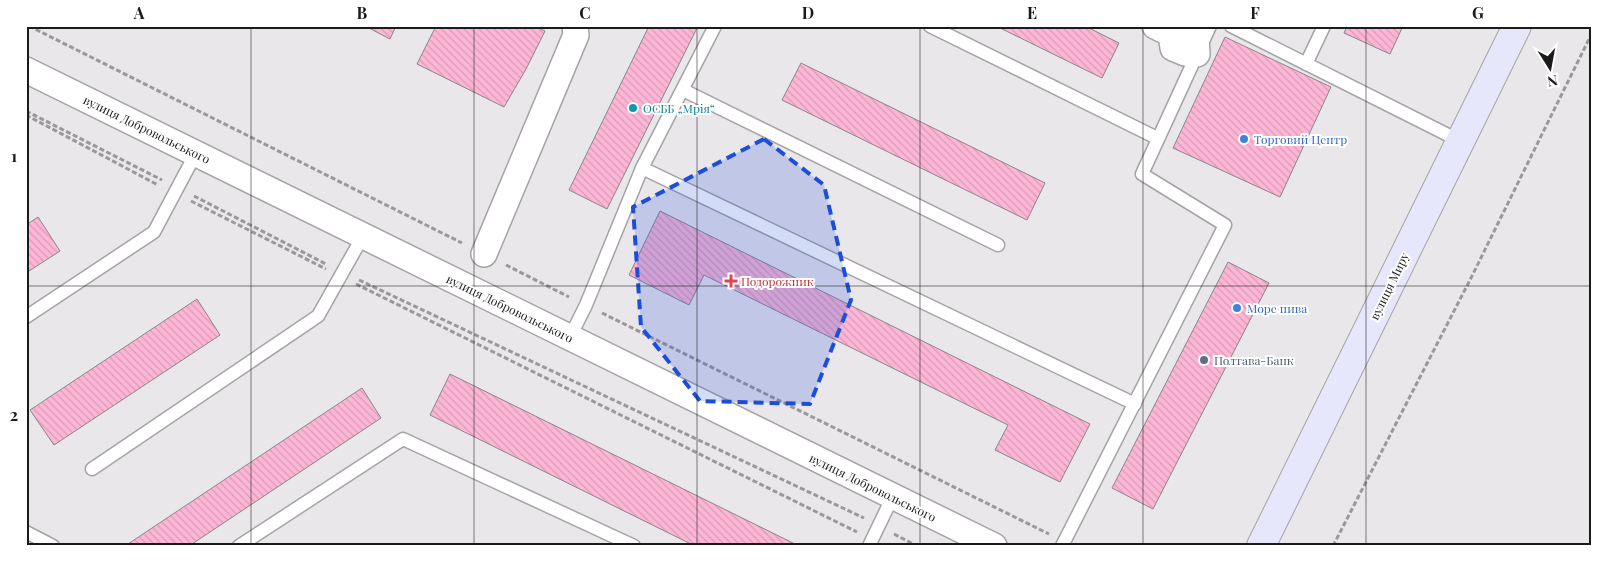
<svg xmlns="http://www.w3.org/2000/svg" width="1617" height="572" font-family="'Playfair Display',serif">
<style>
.building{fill:url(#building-back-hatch);stroke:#8a8687}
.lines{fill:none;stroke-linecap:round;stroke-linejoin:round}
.lane-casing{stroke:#a5a3a6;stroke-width:15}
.street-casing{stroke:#a5a3a6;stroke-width:28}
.secondary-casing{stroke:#a5a3a6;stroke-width:30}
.path{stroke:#9a989b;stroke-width:3;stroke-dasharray:5 2.5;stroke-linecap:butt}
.lane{stroke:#fff;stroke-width:12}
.street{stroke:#fff;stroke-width:25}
.secondary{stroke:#e6e7fa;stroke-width:28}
.marked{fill:#1d4ed8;fill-opacity:0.2;stroke:#1d4ed8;stroke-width:4;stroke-dasharray:10 6;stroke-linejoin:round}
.grid{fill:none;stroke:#1c1b1c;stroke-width:1;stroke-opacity:0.55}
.culture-dot{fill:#0f9aa8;stroke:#fff;stroke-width:2}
.shop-dot{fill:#3f7fe0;stroke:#fff;stroke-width:2}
.health-dot{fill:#e0444e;stroke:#fff;stroke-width:2}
.service-dot{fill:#5c6f8a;stroke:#fff;stroke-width:2}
.labels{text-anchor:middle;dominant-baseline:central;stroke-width:4;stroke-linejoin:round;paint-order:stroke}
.culture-label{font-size:12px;fill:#0d838f;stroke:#fff;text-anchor:start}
.street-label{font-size:12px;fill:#1c1b1c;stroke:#fff}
.shop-label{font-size:12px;fill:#366cbe;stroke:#fff;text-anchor:start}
.health-label{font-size:12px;fill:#be3a42;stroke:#fff;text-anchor:start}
.service-label{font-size:12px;fill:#4e5e75;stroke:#fff;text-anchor:start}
.neatline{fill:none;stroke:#1c1b1c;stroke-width:2}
.grid-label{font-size:16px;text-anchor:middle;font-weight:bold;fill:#1c1b1c}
</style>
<defs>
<pattern id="building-back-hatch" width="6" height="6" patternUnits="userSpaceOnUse" patternTransform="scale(1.25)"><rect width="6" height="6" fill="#feb6d6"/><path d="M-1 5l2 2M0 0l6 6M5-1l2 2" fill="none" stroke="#d99cb7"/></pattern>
</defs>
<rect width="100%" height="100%" fill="#eae7eb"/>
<!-- building -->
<g class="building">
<path d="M365 26H396L390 39Z"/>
<path d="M436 26H535L545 31 526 69 504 107 417 64Z"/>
<path d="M649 26H698L607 209 569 190Z"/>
<path d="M996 26H1085L1119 43 1102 78Z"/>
<path d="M1347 26H1403L1390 54 1344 33Z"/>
<path d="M1225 37 1331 87 1280 197 1173 148Z"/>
<path d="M801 63 1045 183 1027 220 782 100Z"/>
<path d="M660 211 1090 424 1060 482 995 450 1008 425 704 275 689 305 629 275Z"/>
<path d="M38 217 60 251 26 273V225Z"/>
<path d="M1228 262 1269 283 1153 509 1112 488Z"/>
<path d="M197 299 220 335 54 445 30 410Z"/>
<path d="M450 374 799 546H695L430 415Z"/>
<path d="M362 388 381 418 189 546H125Z"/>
</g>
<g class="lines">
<defs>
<g id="lane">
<path d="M930 26 1157 138"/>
<path d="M1231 26 1460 141"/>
<path d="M1306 64 1324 26"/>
<path d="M683 90 998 245"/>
<path d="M642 168 1135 404"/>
<path d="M26 317 154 232 196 153"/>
<path d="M570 337 586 305 642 168 715 26"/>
<path d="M92 469 318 316 363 236"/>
<path d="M26 532 53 546"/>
<path d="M239 546 403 439 634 546"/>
<path d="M869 546 893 496"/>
<path d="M1062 546 1225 225 1142 174 1210 26"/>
</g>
<g id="street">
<path d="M1155 26 1171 34 1196 36 1197 54 1185 53 1173 48 1171 34"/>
<path d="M26 70 994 546"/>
<path d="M484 254 576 35 575 26"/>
</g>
<path id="secondary" d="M1261 546 1517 26"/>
</defs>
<!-- lane casing -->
<use href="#lane" class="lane-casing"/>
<!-- street casing -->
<use href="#street" class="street-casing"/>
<!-- secondary casing -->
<use href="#secondary" class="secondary-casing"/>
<!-- path -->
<g class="path">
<path d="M29 26 462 243"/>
<path d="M26 111 162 180"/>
<path d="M26 115 158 185"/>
<path d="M194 196 326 264"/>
<path d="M191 201 326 269"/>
<path d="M506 265 569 297"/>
<path d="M359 280 864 518"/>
<path d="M356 284 857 532"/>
<path d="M602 313 1049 534"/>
<path d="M894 534 917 546"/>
<path d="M1333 546 1471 278 1591 35"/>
</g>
<!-- lane -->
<use href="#lane" class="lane"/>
<!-- street -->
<use href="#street" class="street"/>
<!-- secondary -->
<use href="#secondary" class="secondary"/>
</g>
<!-- marked area -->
<path class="marked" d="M764 139 824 185 851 300 810 404 700 401 641 327 633 207Z"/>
<!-- grid -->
<path class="grid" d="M251 26V546M474 26V546M697 26V546M920 26V546M1143 26V546M1366 26V546M26 286H1591"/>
<!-- markers -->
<circle class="culture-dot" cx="633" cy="108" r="5"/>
<g class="shop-dot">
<circle cx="1244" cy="139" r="5"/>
<circle cx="1237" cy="308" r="5"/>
</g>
<path class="health-dot" d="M728.5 273.5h5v5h5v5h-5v5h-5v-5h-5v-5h5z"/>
<circle class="service-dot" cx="1204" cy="360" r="5"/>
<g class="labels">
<!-- culture labels -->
<g class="culture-label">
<text x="643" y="108">ОСББ „Мрія“</text>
</g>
<!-- street labels -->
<g class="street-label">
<text transform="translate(147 129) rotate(26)">вулиця Добровольського</text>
<text transform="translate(1389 286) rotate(-64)">вулиця Миру</text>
<text transform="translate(510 308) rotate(26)">вулиця Добровольського</text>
<text transform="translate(873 487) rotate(26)">вулиця Добровольського</text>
</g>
<!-- shop labels -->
<g class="shop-label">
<text x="1254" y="139">Торговий Центр</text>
<text x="1247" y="308">Море пива</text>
</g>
<!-- health labels -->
<g class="health-label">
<text x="741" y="281">Подорожник</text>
</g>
<!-- service labels -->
<g class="service-label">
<text x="1214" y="360">Полтава-Банк</text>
</g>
</g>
<!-- border -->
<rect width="1617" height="572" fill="none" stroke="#ffffff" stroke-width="55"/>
<!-- north arrow -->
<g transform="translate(1550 68) rotate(169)" stroke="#ffffff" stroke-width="4" paint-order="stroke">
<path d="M0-4L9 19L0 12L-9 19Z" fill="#1c1b1c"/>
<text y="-8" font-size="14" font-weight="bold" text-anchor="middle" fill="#1c1b1c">N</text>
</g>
<rect x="28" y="28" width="1562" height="516" class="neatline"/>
<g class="grid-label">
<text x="139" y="19">A</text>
<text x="362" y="19">B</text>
<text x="585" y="19">C</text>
<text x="808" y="19">D</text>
<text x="1032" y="19">E</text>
<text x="1255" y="19">F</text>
<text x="1478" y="19">G</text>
<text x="14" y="162">1</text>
<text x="14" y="421">2</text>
</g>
</svg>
